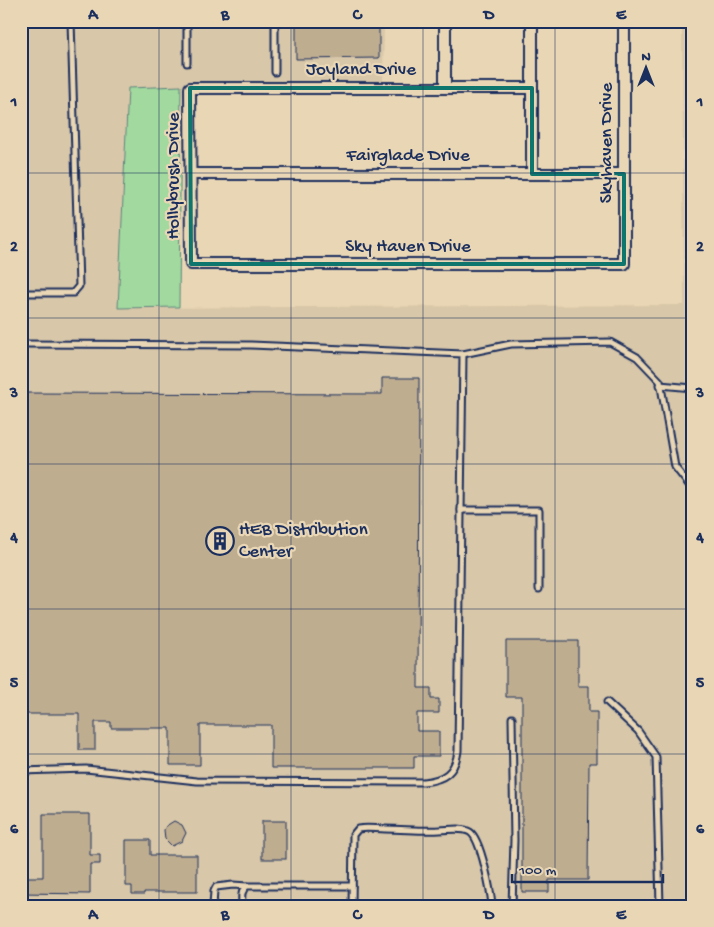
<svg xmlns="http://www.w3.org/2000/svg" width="714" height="927" font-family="'Gochi Hand',sans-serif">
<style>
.built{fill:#d8c7a8}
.green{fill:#a1d99e;stroke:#5e847e}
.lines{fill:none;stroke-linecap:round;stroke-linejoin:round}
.stream{stroke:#6992bd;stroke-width:3}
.building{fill:#bfad90;stroke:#1b2f5e}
.lane-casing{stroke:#1b2f5e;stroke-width:9}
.street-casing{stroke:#1b2f5e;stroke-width:14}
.lane{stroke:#e9d6b4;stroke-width:5}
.street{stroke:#e9d6b4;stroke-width:10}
.marked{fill:none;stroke:#0f766e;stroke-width:4;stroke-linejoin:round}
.grid{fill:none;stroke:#1b2f5e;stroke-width:1;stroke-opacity:0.55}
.labels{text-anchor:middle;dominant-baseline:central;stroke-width:4.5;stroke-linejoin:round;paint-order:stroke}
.street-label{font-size:19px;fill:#1b2f5e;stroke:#e9d6b4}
.poi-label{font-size:19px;fill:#1b2f5e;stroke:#e9d6b4;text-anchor:start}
.neatline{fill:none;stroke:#1b2f5e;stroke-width:2}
.grid-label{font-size:16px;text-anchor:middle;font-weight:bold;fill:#1b2f5e}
</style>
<rect width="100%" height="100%" fill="#e9d6b4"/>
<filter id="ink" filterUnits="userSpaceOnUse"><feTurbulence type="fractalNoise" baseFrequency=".02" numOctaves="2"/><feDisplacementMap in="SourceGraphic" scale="10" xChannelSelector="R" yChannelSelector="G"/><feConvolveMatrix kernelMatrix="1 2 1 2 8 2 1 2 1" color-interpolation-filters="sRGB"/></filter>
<g filter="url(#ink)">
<!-- built -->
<path class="built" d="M21 21H384L383 82 128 88 118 308 684 305 682 21H693V906H21Z"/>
<!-- green -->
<path class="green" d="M181 86 179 307 118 308 128 88Z"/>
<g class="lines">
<!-- stream -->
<path class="stream" d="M693 313 691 355 693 360"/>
</g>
<!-- building -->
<g class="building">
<path d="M296 21H379V58L296 59Z"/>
<path d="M382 378H419L418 688H431V699H439V713H417V731H439V756H414V768H271V725H200V765H170V728H111V722H95V750H79V714H21V393L382 394Z"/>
<path d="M506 641H578V686H589V712H597V763H589L588 880H549V892H522V697H506Z"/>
<path d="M43 814H90V855H100V864H90V894L21 893V877H43Z"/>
<path d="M174 821 182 825 186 833 182 841 172 846 165 839 164 830 166 826Z"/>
<rect x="262" y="821" width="24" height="38"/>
<path d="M126 840H150V855H197V892H144V894H132V886H126Z"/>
</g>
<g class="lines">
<defs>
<g id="lane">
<path d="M275 21V72"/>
<path d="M187 63V21"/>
<path d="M21 293H73L79 286 71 21"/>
<path d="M21 344 251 345 463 354 458 751C455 773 444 780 423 782L197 781 86 769 21 771"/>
<path d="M463 354 511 344 610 342 637 357 660 381 675 467 693 490"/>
<path d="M660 385 693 388"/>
<path d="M461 510H539V589"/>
<path d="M607 702 638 731 656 757 660 906"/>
<path d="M512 718 514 840 512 906"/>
<path d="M213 906 214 891 216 887 233 885 247 886"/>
<path d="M242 906C242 898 240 891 247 886H352"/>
<path d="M352 906 353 835 358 829C367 827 376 829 385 829 403 829 422 831 440 830 449 830 462 827 470 832 481 839 491 892 492 906"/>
</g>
<g id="street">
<path d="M445 21V88"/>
<path d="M532 21V174"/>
<path d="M532 88H190L191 264H624V21"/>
<path d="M192 174H624"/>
</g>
</defs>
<!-- lane casing -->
<use href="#lane" class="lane-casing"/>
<!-- street casing -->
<use href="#street" class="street-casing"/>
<!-- lane -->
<use href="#lane" class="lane"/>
<!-- street -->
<use href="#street" class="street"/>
</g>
</g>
<!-- marked area -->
<path class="marked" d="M190 88H532V174H624V264H191Z"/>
<!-- grid -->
<path class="grid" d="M159 21V906M291 21V906M423 21V906M555 21V906M21 173H693M21 318H693M21 464H693M21 609H693M21 754H693"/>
<!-- icons -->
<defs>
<symbol id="building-ring" viewBox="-11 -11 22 22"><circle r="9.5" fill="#e9d6b4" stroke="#1b2f5e" stroke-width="1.5"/><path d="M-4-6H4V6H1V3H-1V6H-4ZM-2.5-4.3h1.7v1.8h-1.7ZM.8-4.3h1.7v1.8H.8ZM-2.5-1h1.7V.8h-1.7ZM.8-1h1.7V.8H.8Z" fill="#1b2f5e"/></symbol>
</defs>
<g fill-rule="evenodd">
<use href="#building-ring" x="204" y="525" width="32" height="32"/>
</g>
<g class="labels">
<!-- street labels -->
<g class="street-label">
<text x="361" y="70">Joyland Drive</text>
<text transform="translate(607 143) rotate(-90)">Skyhaven Drive</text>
<text x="408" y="156">Fairglade Drive</text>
<text transform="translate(174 176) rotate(-90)">Hollybrush Drive</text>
<text x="408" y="247">Sky Haven Drive</text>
</g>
<!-- poi labels -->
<g class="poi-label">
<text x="239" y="530">HEB Distribution<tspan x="239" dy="22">Center</tspan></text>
</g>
</g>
<!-- margin -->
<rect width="714" height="927" fill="none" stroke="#e9d6b4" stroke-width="55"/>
<!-- north arrow -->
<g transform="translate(646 68)" stroke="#e9d6b4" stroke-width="4" paint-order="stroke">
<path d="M0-4L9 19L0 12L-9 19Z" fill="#1b2f5e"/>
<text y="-8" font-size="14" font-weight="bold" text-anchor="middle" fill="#1b2f5e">N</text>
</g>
<!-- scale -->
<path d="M512 874v8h151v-8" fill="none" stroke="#1b2f5e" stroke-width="2.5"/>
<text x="519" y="874" font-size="15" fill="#1b2f5e" stroke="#e9d6b4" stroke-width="4" paint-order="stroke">100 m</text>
<rect x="28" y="28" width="658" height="872" class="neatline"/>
<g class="grid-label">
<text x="93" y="19">A</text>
<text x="225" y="19">B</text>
<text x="357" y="19">C</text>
<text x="489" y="19">D</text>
<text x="621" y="19">E</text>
<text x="14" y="106">1</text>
<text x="700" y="106">1</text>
<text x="14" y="251">2</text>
<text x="700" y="251">2</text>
<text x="14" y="397">3</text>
<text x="700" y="397">3</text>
<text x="14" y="542">4</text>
<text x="700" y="542">4</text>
<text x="14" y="687">5</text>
<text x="700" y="687">5</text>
<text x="14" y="833">6</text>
<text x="700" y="833">6</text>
<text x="93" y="919">A</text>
<text x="225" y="919">B</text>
<text x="357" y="919">C</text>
<text x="489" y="919">D</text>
<text x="621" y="919">E</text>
</g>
</svg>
